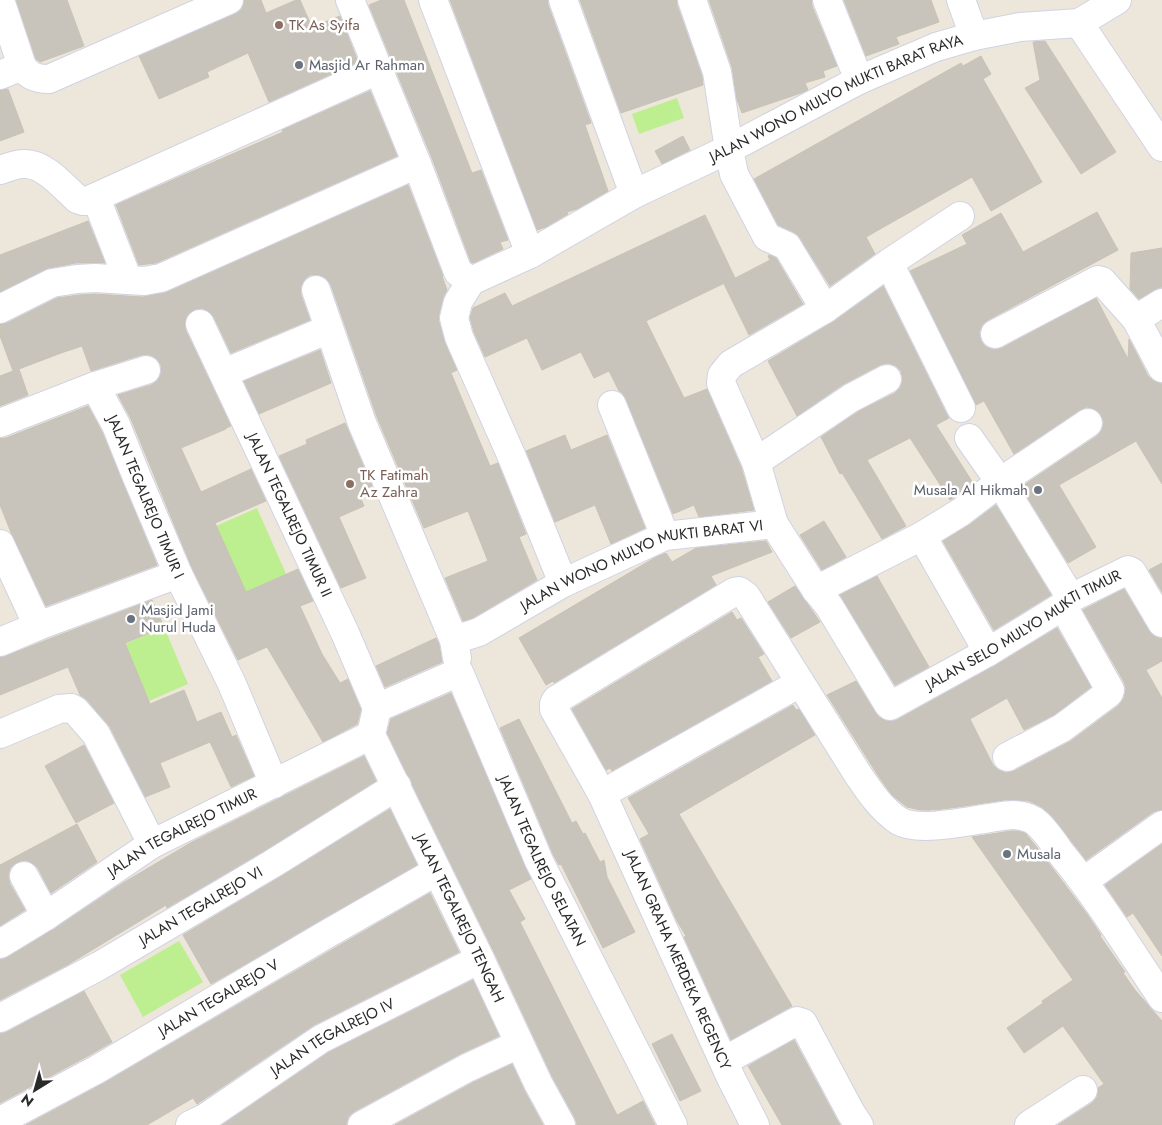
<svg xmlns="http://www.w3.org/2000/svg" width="1162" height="1125" font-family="Jost,sans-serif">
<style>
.pitch{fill:#bdee90}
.building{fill:#c8c4bb;stroke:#c8c3b5}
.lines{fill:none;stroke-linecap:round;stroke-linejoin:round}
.minor-casing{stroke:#d1d2e4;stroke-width:30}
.minor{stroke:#fff;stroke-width:28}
.education-dot{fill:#8d6e63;stroke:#fff;stroke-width:2}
.worship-dot{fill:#6b7280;stroke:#fff;stroke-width:2}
.labels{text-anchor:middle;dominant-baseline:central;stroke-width:5;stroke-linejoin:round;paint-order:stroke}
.education-label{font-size:15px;fill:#785e54;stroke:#fff;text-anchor:start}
.worship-label{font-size:15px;fill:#5b616d;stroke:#fff;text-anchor:start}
.street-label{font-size:15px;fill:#2a2a2a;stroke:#fff}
</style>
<rect width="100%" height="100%" fill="#ede7db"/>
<!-- pitch -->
<g class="pitch">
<path d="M677 98 684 118 639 134 632 114Z"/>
<path d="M257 508 286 574 246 592 216 526Z"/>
<path d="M164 627 188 684 149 701 125 644Z"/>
<path d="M179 941 203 982 143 1017 120 975Z"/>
</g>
<!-- building -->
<g class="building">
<path d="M16 0H67L84 46 40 62 39 61 36 59Z"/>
<path d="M244 0H261L266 13 296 0H300L312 27 340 16 358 62 269 102 248 53 207 72 209 77 159 99 139 56 235 14 242 9Z"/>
<path d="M381 0H404L472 173 481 170 508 240 500 242 503 249 473 263 471 262 432 158 369 5Z"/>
<path d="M450 0H548V5L591 123 585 125 608 191 577 209 567 212 568 214 546 227 537 230Z"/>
<path d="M580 0H677V5L702 76 703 85 621 113Z"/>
<path d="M709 0H812V6L837 66 823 71 825 77 805 83 808 90 801 93 742 113 737 100 732 67Z"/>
<path d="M844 0H931L939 22 896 37 899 44 866 56Z"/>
<path d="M1045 41 1116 152 1081 174 1025 88 1040 80 1033 42Z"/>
<path d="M981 56 991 74 983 79 1042 182 991 211 972 177 866 237 875 254 830 286 800 238 793 232 778 225 754 179 961 63 963 66Z"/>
<path d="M8 89 24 132 0 141V90Z"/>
<path d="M370 91 397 156 156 263 139 265 116 205 184 175 283 132 282 130Z"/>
<path d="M683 136 690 150 662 164 655 151Z"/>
<path d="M408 185 443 276H442L447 290 443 298 439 314V322L445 343 457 370 451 373 490 466 498 463 526 534 519 537 537 580 473 618 463 621 445 578 488 561 468 511 424 528 377 417 331 285 326 278 318 275H310L305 279 301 287V295L310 320 231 353 214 317 208 311 201 308 194 310 188 315 185 322 186 331 231 426 226 428V429L181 448 201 492 251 469 266 501 215 523 246 592 298 569 313 601 300 606 322 654 340 683 348 679 361 710 357 724 323 742 267 647 238 660 192 568 131 419 118 395 151 385 157 381 161 373V365L157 359 150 355H141L91 371 82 346 61 353 19 369 28 395 0 406V376L13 371 0 336V324L7 323 57 298 79 295 95 294 143 297 167 292Z"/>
<path d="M1097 212 1118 250 988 320 982 325 979 333 981 341 986 347 994 350 1002 348 1096 298 1128 359 1129 339 1148 376 1154 381 1162 384V484L1136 441 1059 485 1096 547 1068 563 1021 487 1097 436 1102 430 1104 422 1101 415 1094 409 1087 407 1080 410 1014 454 984 401 976 405 910 271 967 244 962 235 1001 213 1023 252Z"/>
<path d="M705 215 735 278 646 321 684 398 707 389 741 467 754 510 699 517 694 505 673 514 626 399 622 393 619 391 609 371 594 378 581 352 542 370 527 338 485 357 474 332 470 318 473 308 505 293 512 306Z"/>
<path d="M88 221 105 263H76L49 268 0 292V255Z"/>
<path d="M1162 248V287L1154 290 1139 299 1130 289 1131 253Z"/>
<path d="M770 255 776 258 803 304 749 335 724 284 770 260 768 256Z"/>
<path d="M883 286 947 415 949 418 936 425 973 483 950 500 910 438 867 460 906 526 882 539 842 473 840 474 821 437 859 411 895 393 900 388 903 380 901 371 896 366 888 363 880 365 842 385 797 416 768 361 833 322Z"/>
<path d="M320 350 331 383 259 414 244 381Z"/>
<path d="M88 406 102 432 157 565 46 606 12 535 0 505V438H6Z"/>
<path d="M345 423 372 486 358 492 364 506 339 517 366 578 341 588 279 456 307 444 306 440Z"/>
<path d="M565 435 571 450 607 435 645 528 611 544 595 505 555 522 526 451Z"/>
<path d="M996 505 1051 595 994 630 943 541 969 525Z"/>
<path d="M824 521 846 557 822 570 800 535Z"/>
<path d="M766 541 772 552 711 576 716 585 554 683 553 681 546 685 519 638 656 557 666 553 672 562 696 548Z"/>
<path d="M1162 563V592L1149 570Z"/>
<path d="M877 576 929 667 895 685 840 595Z"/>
<path d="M795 586 820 622 791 638 768 602Z"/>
<path d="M1124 589 1149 631 1154 636 1162 639V661L1146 670 1162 698V810L1153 812 1086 860 1051 815 1040 806 1029 801 1016 800H1004L958 807 934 810 933 809 930 810H920L907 807 892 795 879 777 827 695 856 681 875 712 879 717 887 721 897 720 996 665 1057 628 1091 687 1054 715 1024 730 1007 698 970 719 993 765 997 769 1006 773 1014 771 1071 741 1118 706 1124 698 1126 689 1124 682 1083 610Z"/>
<path d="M152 600 164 627 125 643 150 704 184 690 197 722 221 712 232 737 236 735 254 776 231 787 210 742 160 763 170 787 145 797 110 727 87 700 80 695 68 667 0 695V657L6 656 44 641Z"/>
<path d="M732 612 737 620 741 618 764 654 758 657 772 681 612 771 610 768 606 770 572 709Z"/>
<path d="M436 638 439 644 442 662 385 687 376 666Z"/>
<path d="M451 693 531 879 509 890 525 919 520 922 617 1115 643 1101 655 1125H577L575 1118 552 1076 494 952 412 784 410 778 408 776 387 733 391 719Z"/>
<path d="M793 705 796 710 799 709 815 735 679 814 792 1006 731 1040 684 937 686 936 677 921 640 839 649 834 628 798Z"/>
<path d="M519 719 572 823 576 821 583 834 585 833 600 862 604 860 607 877 635 932 603 948 561 864 559 865 553 854 500 728Z"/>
<path d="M84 745 114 803 76 823 45 766Z"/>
<path d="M364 756 376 781 264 851 167 908 166 905 69 964 0 1000V960L8 957 54 929 123 883 192 842Z"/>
<path d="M390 809 417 865 211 984 183 935 280 877Z"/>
<path d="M77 824 97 862 51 893 38 868 32 863 25 860 16 863 10 868 8 876 10 884 25 910 0 926V865Z"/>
<path d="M1011 831H1017L1025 833 1035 845 1087 914 1101 935 1100 936 1125 972 1123 973 1135 990 1162 1021V1125H1058L1092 1103 1097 1097 1098 1088 1104 1084 1063 1026 1024 1053 1007 1028 1043 1003 1042 1001 1073 980 972 837Z"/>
<path d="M1162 844V956L1133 913 1127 917 1105 885Z"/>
<path d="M430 893 459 952 314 1025 197 1104 193 1098 147 1125H26L104 1083 335 948Z"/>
<path d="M473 980 499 1036 460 1054 355 1111 348 1117 346 1125H222L329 1052Z"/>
<path d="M84 991 112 1042 88 1056 0 1103V1034L7 1032Z"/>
<path d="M672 1034 701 1091 680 1101 652 1044Z"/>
<path d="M794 1040 837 1120 840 1125H782L748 1066Z"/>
<path d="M512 1064 524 1090 543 1125H395L474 1082Z"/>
</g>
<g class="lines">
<defs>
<g id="minor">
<path d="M350 0 417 164 458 272 471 281 458 302 454 318 459 337 512 457 563 583"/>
<path d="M433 0 530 254"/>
<path d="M563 0 634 194"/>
<path d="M692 0 717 72 729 149 734 174 767 237 787 246 825 309"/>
<path d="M827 0 859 80"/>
<path d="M961 0 974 36"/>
<path d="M1079 23 1162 147"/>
<path d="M22 66C28 76 37 79 49 79L229 0"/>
<path d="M0 75 22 66 0 0"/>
<path d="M0 170C7 168 15 164 23 164 43 162 63 186 77 199L83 201H87L378 70"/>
<path d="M96 198 128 280"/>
<path d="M889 263 961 408"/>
<path id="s1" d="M471 281 530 254 634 194 729 149 859 80 936 47 974 36 1020 27 1079 23 1117 0"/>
<path d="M316 290 362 423 454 640 457 658"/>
<path d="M0 309 52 283 77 279 95 278 144 281 161 278 417 164"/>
<path d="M1136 319 1162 368"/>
<path id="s2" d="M200 324 345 633 377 708"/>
<path d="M995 334 1098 280 1102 281 1136 319 1162 303"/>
<path d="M224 373 329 329"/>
<path d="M95 386 146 370"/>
<path d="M612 405 665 536"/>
<path id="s3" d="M0 423 95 386 116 425 136 475 178 574 232 684 274 784"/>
<path d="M969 438 1000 482 1071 598"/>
<path d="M756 462 851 398 887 379"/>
<path id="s4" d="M774 524 816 590 829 606 888 704 890 706 988 652 1063 606 1071 598 1128 570 1132 572 1162 623"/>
<path d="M922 536 988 652"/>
<path d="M0 544 38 626"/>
<path d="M816 590 922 536 961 512 1000 482 1088 423"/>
<path id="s5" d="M454 640 479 632 563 583 665 536 774 524 756 462 721 383 722 375 731 364 825 309 889 263 960 216"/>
<path d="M0 642 38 626 178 574"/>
<path id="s6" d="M377 708 459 672 539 861 673 1125"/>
<path id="s7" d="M377 708 371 735 480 959 538 1083 561 1125"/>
<path d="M0 734 59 709 71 708 75 710 96 734 152 844"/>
<path d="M1007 757 1062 728 1109 693 1110 690 1063 606"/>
<path d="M602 794 800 683"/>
<path d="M24 876 46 916"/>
<path d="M1084 881 1162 825"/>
<path id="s8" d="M0 944 46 916 152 844 371 735"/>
<path id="s9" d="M0 1018 99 966 272 864 397 786"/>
<path d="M724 1061 797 1021 803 1023 851 1113 859 1125"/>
<path id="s10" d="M0 1121 96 1070 327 934 437 871"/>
<path id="s11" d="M190 1125 205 1118 321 1039 480 959"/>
<path d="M362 1125 467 1068 519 1044"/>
<path d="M755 1125 731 1078 602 794 554 709V704L556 700 734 592 739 591 746 596 857 773C869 791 881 809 899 821 919 833 973 820 996 817 1009 815 1021 813 1033 820 1042 826 1054 843 1060 852 1098 898 1129 949 1162 998"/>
<path d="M1029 1125 1083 1090"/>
</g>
</defs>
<!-- minor casing -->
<use href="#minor" class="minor-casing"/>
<!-- minor -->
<use href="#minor" class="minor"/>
</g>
<!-- markers -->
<g class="education-dot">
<circle cx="279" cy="25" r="5"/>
<circle cx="350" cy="484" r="5"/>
</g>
<g class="worship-dot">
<circle cx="299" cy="65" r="5"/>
<circle cx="1038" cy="490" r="5"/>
<circle cx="131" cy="619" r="5"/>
<circle cx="1007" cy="854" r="5"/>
</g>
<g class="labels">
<!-- education labels -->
<g class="education-label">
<text x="289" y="25">TK As Syifa</text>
<text x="360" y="475">TK Fatimah<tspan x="360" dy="17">Az Zahra</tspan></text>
</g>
<!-- worship labels -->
<g class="worship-label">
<text x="309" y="65">Masjid Ar Rahman</text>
<text x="1028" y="490" text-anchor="end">Musala Al Hikmah</text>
<text x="141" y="610">Masjid Jami<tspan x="141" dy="17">Nurul Huda</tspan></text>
<text x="1017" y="854">Musala</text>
</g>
<!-- street labels -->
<g class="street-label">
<text stroke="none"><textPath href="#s1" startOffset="409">JALAN WONO MULYO MUKTI BARAT RAYA</textPath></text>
<text stroke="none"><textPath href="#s3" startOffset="224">JALAN TEGALREJO TIMUR I</textPath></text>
<text stroke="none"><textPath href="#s2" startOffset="211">JALAN TEGALREJO TIMUR II</textPath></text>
<text stroke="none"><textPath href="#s5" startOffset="205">JALAN WONO MULYO MUKTI BARAT VI</textPath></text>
<text stroke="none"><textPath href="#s4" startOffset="370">JALAN SELO MULYO MUKTI TIMUR</textPath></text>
<text stroke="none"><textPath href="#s8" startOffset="214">JALAN TEGALREJO TIMUR</textPath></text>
<text stroke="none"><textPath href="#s6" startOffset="296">JALAN TEGALREJO SELATAN</textPath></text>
<text stroke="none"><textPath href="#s9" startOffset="230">JALAN TEGALREJO VI</textPath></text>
<text stroke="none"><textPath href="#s7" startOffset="231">JALAN TEGALREJO TENGAH</textPath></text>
<text transform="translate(678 960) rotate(66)">JALAN GRAHA MERDEKA REGENCY</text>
<text stroke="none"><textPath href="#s10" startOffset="251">JALAN TEGALREJO V</textPath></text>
<text stroke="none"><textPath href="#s11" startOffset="168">JALAN TEGALREJO IV</textPath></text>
</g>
</g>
<!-- north arrow -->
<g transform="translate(35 1090) rotate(217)" stroke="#ffffff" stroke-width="4" paint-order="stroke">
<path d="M0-4L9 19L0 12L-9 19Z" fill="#2a2a2a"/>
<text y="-8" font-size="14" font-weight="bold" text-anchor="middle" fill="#2a2a2a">N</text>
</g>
</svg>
